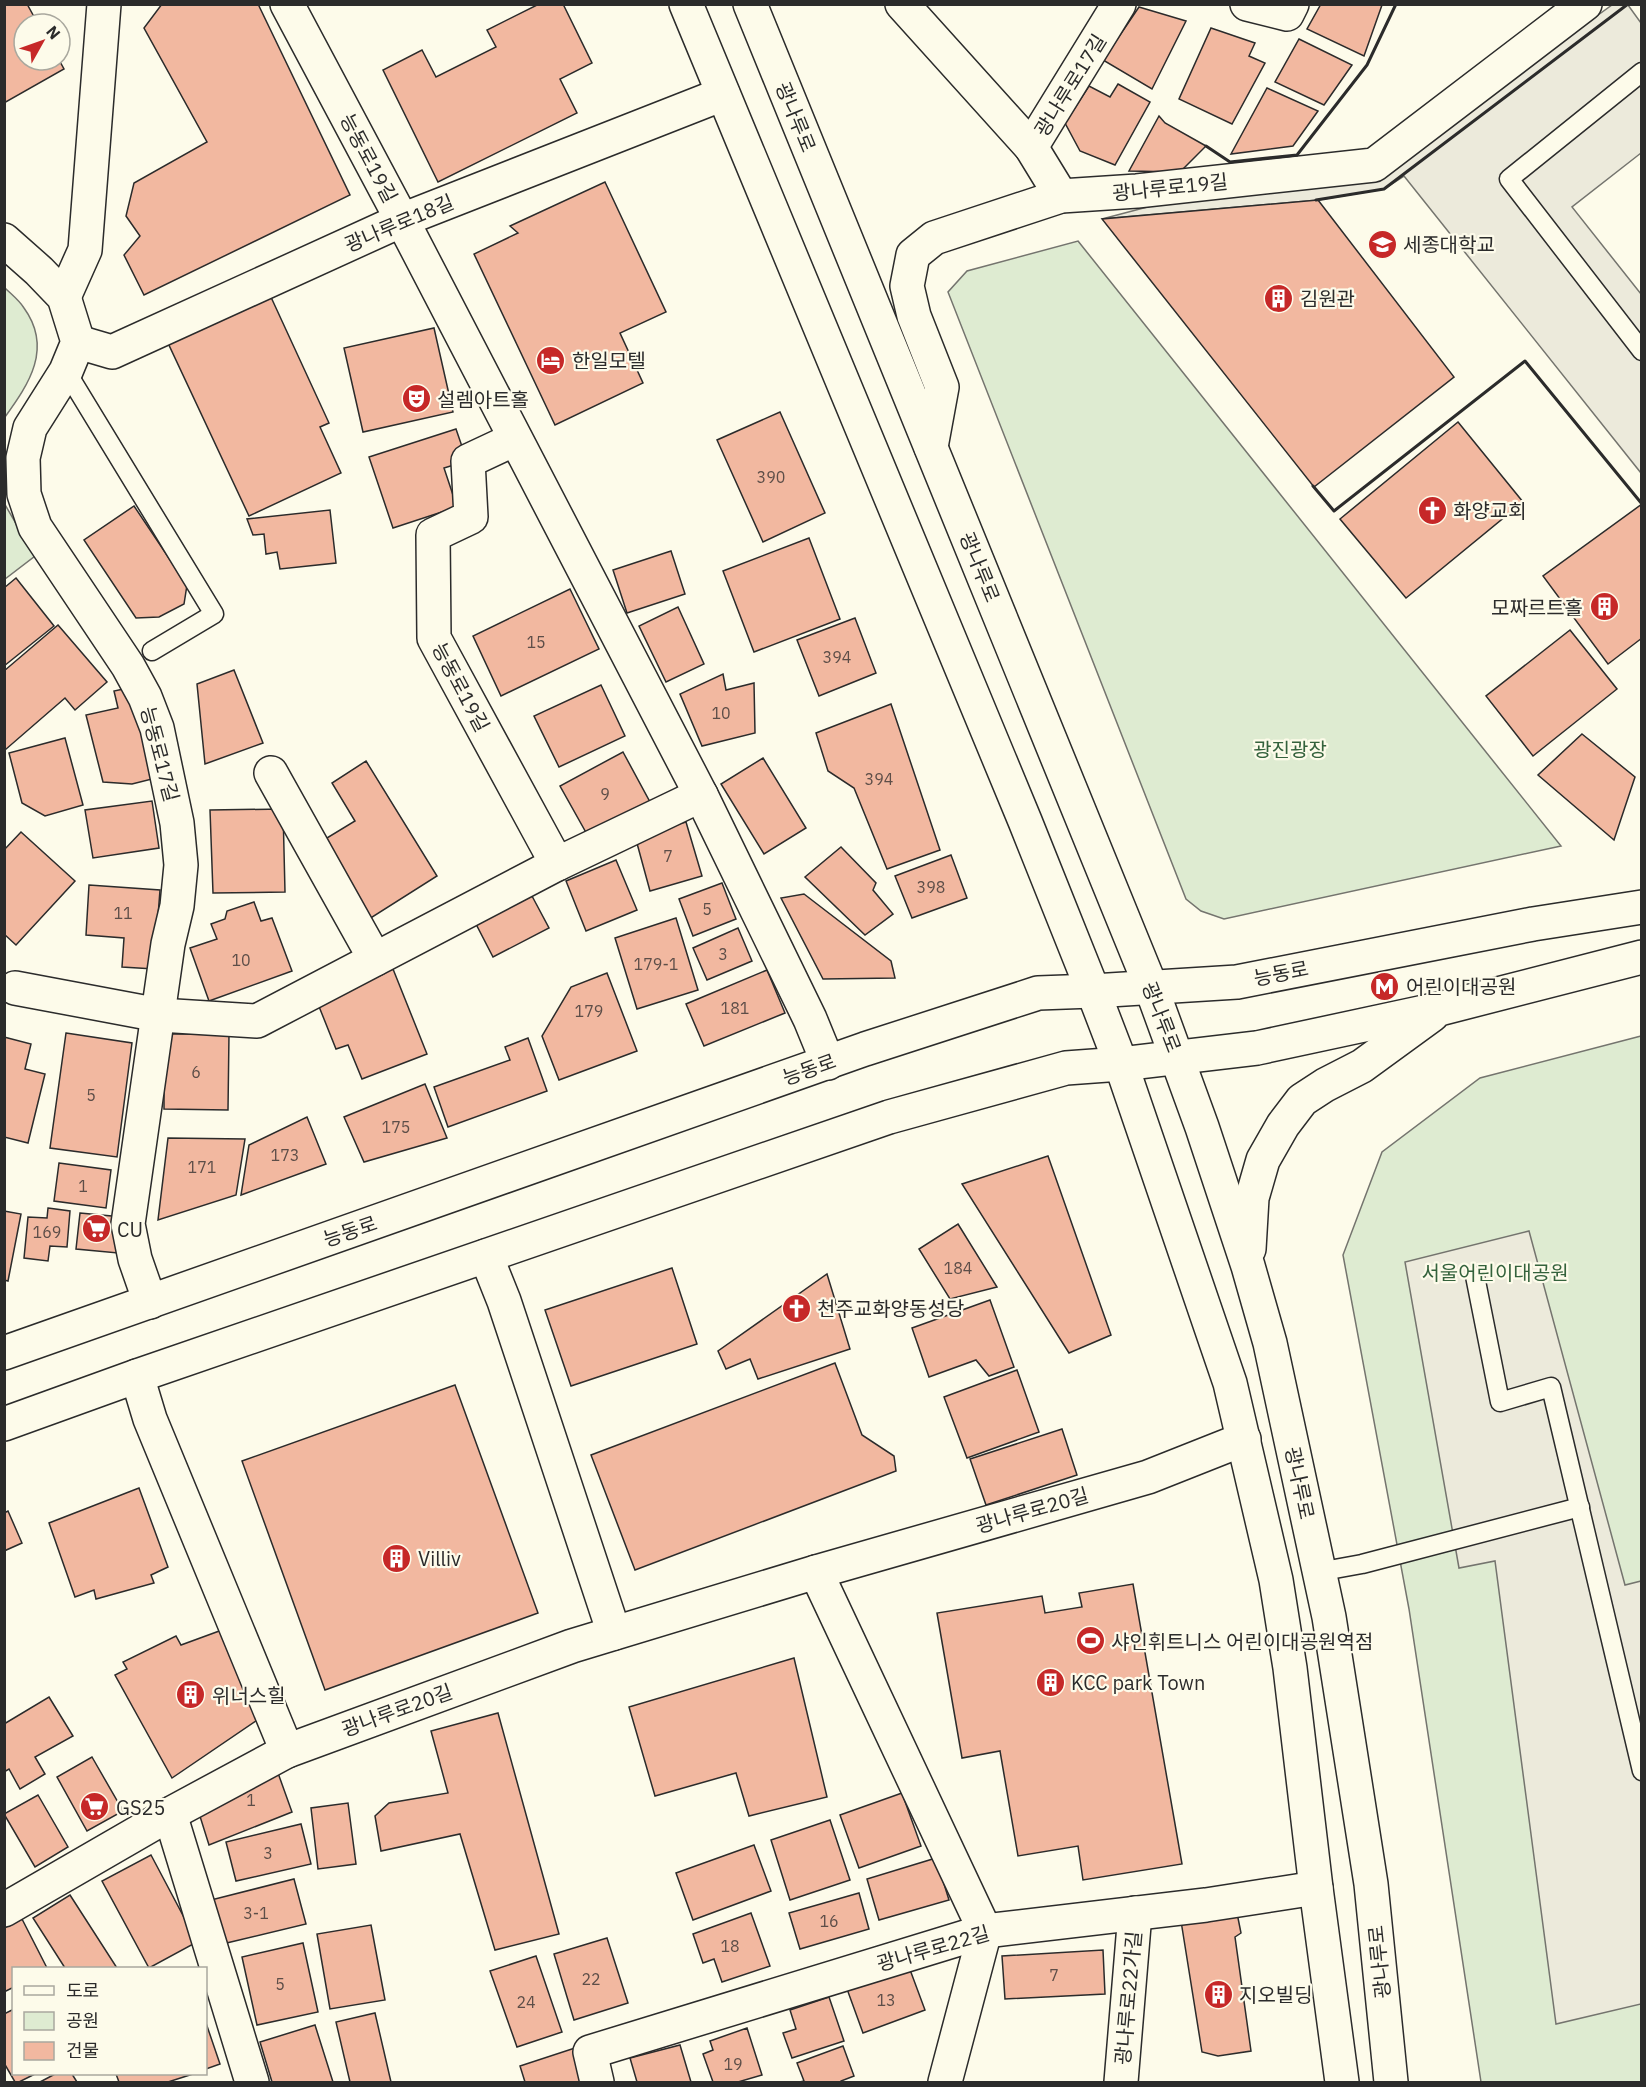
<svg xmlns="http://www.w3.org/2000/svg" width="1646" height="2087" font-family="'IBM Plex Sans','Noto Sans KR',sans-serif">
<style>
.green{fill:#deebd1;stroke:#74746e;stroke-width:1.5}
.parking{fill:#eceadb;stroke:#74746e;stroke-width:1.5}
.building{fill:#f2b8a0;stroke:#2b2b2b;stroke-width:1.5}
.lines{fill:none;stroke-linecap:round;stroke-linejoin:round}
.lane-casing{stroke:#2b2b2b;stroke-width:21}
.street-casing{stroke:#2b2b2b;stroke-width:36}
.secondary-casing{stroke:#2b2b2b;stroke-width:36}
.lane{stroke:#fdfbea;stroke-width:18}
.street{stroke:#fdfbea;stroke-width:33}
.secondary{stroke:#fdfbea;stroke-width:33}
.wall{stroke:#2b2b2b;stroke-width:3}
.labels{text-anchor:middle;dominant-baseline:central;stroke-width:4.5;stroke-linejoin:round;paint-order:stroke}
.number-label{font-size:16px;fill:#5d4e48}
.street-label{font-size:20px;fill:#2b2b2b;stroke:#fdfbea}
.poi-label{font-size:20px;fill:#2b2b2b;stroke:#fdfbea;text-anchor:start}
.park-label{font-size:20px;fill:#34623c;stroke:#fdfbea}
</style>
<rect width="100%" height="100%" fill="#fdfbea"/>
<!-- green -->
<g class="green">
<path d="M1078 241 1561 846 1224 919 1201 911 1186 899 948 292 967 271Z"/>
<path d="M5 288C11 294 19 300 24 308 53 348 29 384 5 417Z"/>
<path d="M4 503 35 556 5 579H4Z"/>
<path d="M1641 1036V2082H1481L1409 1609 1343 1255 1382 1152 1480 1078Z"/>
</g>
<!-- parking -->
<g class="parking">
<path d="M1612 5H1628L1641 23V153L1572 207 1641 294V473L1404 176 1384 189 1318 200 1102 219 1185 197 1376 175Z"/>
<path d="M1529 1231 1625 1585 1641 1581V2004L1556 2024 1495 1561 1459 1568 1405 1262Z"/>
</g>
<!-- building -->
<g class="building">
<path d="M4 4H27L38 24H24V60H59L64 69 4 103Z"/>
<path d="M162 4H258L350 195 144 295 124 255 140 236 126 216 134 183 207 142 144 28Z"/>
<path d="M539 4H563L592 63 560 79 577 113 438 182 383 70 422 50 436 77 496 47 487 30Z"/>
<path d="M1321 4 1382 5 1364 56 1307 29Z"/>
<path d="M1139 7 1186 21 1152 89 1103 60Z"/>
<path d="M1211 28 1255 43 1249 56 1265 63 1232 124 1179 99Z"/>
<path d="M1299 39 1352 65 1324 105 1275 82Z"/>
<path d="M1118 84 1150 102 1115 165 1080 151 1065 123 1089 86 1110 97Z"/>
<path d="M1267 88 1318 111 1293 146 1231 154Z"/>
<path d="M1159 116 1165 123 1206 146 1180 172 1129 171Z"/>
<path d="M605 182 666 312 620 333 643 383 555 425 474 254 518 233 510 226Z"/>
<path d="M1318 200 1454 377 1314 487 1102 219Z"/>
<path d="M270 295 329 423 320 427 341 473 249 516 168 343Z"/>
<path d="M434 328 453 412 363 432 344 348Z"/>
<path d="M780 412 825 513 763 542 717 440Z"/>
<path d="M1458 422 1523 502 1406 598 1340 519Z"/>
<path d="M456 429 467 461 444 468 457 507 393 528 369 457Z"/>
<path d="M1642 504V638L1608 664 1543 576Z"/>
<path d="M134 506 187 585 184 604 159 617 136 618 84 540Z"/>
<path d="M330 510 336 563 280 569 277 552 266 554 264 534 253 535 247 519Z"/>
<path d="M809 538 840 619 754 652 723 571Z"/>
<path d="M671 551 685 594 627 613 613 570Z"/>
<path d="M16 578 54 626 4 666V588Z"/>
<path d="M570 589 599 649 501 696 473 636Z"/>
<path d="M678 607 704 664 666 682 639 626Z"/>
<path d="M855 618 876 673 819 696 797 640Z"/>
<path d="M58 625 107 682 75 710 65 698 5 750 4 671Z"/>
<path d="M1570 630 1617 689 1533 756 1486 696Z"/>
<path d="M234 670 263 743 205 764 197 684Z"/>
<path d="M723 674 726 690 754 683 755 733 702 746 680 694Z"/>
<path d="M601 685 625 736 559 767 534 716Z"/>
<path d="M133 687 156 778 132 784 103 782 86 715 118 708 114 691Z"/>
<path d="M891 704 940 850 887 869 854 788 828 771 816 733Z"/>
<path d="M1582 734 1635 777 1614 840 1538 775Z"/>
<path d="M65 738 83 805 45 816 22 803 9 753Z"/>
<path d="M623 752 650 802 588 836 560 786Z"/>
<path d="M763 758 806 828 764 854 721 784Z"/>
<path d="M366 761 437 876 366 921 317 844 355 821 332 783Z"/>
<path d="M152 801 159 848 93 858 85 810Z"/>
<path d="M283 809 285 892 213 893 210 810Z"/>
<path d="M686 822 702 876 650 891 635 836Z"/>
<path d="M21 832 75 881 16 945 4 934V850Z"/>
<path d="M841 847 876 883 873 890 893 914 865 935 805 877Z"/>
<path d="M951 855 967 898 912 918 895 876Z"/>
<path d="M616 860 637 910 586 931 566 881Z"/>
<path d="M722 883 736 919 693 936 679 899Z"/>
<path d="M89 885 160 890 154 969 122 967 124 938 86 935Z"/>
<path d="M804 894 891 961 895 978 823 979 781 898Z"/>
<path d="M532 896 549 928 493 957 476 924Z"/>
<path d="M254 902 261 921 272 918 292 971 209 1001 190 948 217 939 211 924 225 919 227 911Z"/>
<path d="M676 918 698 990 637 1009 615 938Z"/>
<path d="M738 928 752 961 707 980 693 948Z"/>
<path d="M393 969 427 1054 362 1079 348 1045 336 1049 316 999Z"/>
<path d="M767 970 785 1013 704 1046 686 1004Z"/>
<path d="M607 973 637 1051 559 1080 542 1036 571 987Z"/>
<path d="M66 1033 132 1043 117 1157 50 1148Z"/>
<path d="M164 1034H229L228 1110 164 1109Z"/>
<path d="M4 1037 31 1044 25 1069 45 1074 28 1143 4 1137Z"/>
<path d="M528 1038 547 1091 448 1127 434 1087 510 1060 505 1047Z"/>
<path d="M425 1084 447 1138 364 1162 344 1117Z"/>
<path d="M307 1117 326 1164 241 1195 249 1145Z"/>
<path d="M168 1138 245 1139 236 1195 158 1220Z"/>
<path d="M1048 1156 1111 1335 1069 1353 962 1184Z"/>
<path d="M59 1163 111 1170 106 1208 54 1201Z"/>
<path d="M48 1208 70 1211 67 1247 50 1246 48 1261 24 1258 28 1217 47 1218Z"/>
<path d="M4 1211 21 1214 8 1281 4 1280Z"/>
<path d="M80 1213 122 1217 118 1253 76 1249Z"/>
<path d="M958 1224 997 1287 950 1299 919 1249Z"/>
<path d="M672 1268 697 1344 571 1386 545 1310Z"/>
<path d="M827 1274 850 1349 758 1379 750 1359 726 1369 718 1351Z"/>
<path d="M990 1300 1014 1367 989 1376 976 1360 929 1377 912 1328Z"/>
<path d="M835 1363 862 1435 894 1456 896 1471 635 1570 591 1455Z"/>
<path d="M1017 1370 1039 1432 967 1458 944 1397Z"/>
<path d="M455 1385 538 1613 325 1690 242 1461Z"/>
<path d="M1062 1429 1077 1475 986 1505 970 1459Z"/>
<path d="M139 1488 168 1567 151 1575 154 1583 96 1599 94 1590 75 1597 49 1523Z"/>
<path d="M8 1511 22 1543 4 1551V1513Z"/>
<path d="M1133 1584 1182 1864 1083 1880 1078 1846 1018 1856 1000 1751 962 1758 937 1613 1042 1596 1045 1613 1082 1607 1079 1593Z"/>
<path d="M222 1630 266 1714 172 1778 115 1675 127 1669 123 1662 176 1636 181 1645Z"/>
<path d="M794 1658 827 1797 749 1816 736 1773 655 1796 629 1707Z"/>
<path d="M49 1697 73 1736 35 1757 45 1774 20 1789 9 1769 4 1772V1724Z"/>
<path d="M498 1713 559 1934 495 1950 460 1834 381 1851 375 1816 389 1803 448 1793 431 1731Z"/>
<path d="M92 1757 123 1811 87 1831 57 1777Z"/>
<path d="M278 1773 292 1812 209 1845 198 1810Z"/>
<path d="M902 1793 921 1846 859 1868 840 1815Z"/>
<path d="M38 1795 68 1847 35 1867 4 1814Z"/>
<path d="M348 1803 356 1864 318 1869 311 1808Z"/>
<path d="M830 1820 850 1880 790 1900 771 1840Z"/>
<path d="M301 1824 311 1864 236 1881 226 1842Z"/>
<path d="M754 1845 771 1891 693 1920 676 1873Z"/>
<path d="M151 1855 197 1942 149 1968 102 1881Z"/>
<path d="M936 1858 949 1900 879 1920 867 1879Z"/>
<path d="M294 1879 306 1924 218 1945 207 1901Z"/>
<path d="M859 1893 869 1929 800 1949 789 1913Z"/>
<path d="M70 1895 117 1968H65L33 1918Z"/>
<path d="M751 1913 770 1966 722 1982 714 1959 703 1963 693 1934Z"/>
<path d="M1237 1913 1241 1933 1235 1937 1251 2051 1218 2056 1202 2052 1181 1921Z"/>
<path d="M22 1919 47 1968H14V1987L4 1992V1928Z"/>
<path d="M371 1925 385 2000 330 2009 317 1934Z"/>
<path d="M607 1938 628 2003 574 2020 554 1954Z"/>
<path d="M303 1943 318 2012 257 2025 242 1957Z"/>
<path d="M1103 1950 1105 1994 1005 1999 1002 1956Z"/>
<path d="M536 1956 562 2032 517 2047 490 1971Z"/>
<path d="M909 1967 925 2010 863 2033 847 1989Z"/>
<path d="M829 1997 844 2041 792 2058 783 2033 796 2029 790 2010Z"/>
<path d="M14 2009V2074H35L19 2082H15L4 2063V2014Z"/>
<path d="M375 2013 391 2082H350L336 2022Z"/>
<path d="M206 2023 220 2064 206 2069Z"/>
<path d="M315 2025 333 2082H272L260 2042Z"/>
<path d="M747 2028 762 2075 738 2082H713L703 2054 713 2050 710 2041Z"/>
<path d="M680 2045 691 2082H637L630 2058Z"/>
<path d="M581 2046 587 2082H525L520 2066Z"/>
<path d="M843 2046 854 2076 841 2081V2082H800L804 2081 797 2063Z"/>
<path d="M55 2074H72L77 2082H40Z"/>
<path d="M116 2074H193L168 2082H119Z"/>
</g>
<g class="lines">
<defs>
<g id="lane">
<path d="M1642 72 1509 179 1642 351"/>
<path d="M66 371 214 614 152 651"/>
<path d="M1475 1276 1500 1402 1551 1387 1642 1771"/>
<path d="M1318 1572 1362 1564 1580 1507"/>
</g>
<g id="street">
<path d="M287 4 402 220 701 795 810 1019 828 1063"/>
<path d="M902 4 1031 147 1061 196"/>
<path d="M1247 4 1287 14 1292 4"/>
<path d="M1031 147 1119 4"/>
<path d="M4 240 39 271 64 297 78 342 66 371 30 428 23 458 24 494 35 527 128 666 145 697 157 728 177 823 181 865 177 906 168 944 128 1224 135 1259 150 1302"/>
<path d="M64 297 85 250 104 4"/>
<path d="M78 342 112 352 402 220 723 94"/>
<path d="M515 439 468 461 471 517 433 535 434 638 557 864"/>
<path d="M931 447 942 387 914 316 907 286 913 255 934 238 1061 196 1137 191 1374 165 1585 4"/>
<path d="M271 773 375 959"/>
<path d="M15 988 159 1015 257 1021 557 864 701 795"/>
<path d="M486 1256 504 1301 614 1633"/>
<path d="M137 1376 150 1419 287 1751"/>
<path d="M816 1572 985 1931"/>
<path d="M170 1814 252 2082"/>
<path d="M4 1910 170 1814 287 1751 572 1646 816 1572 1148 1477 1244 1439"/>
<path d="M597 2082 590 2052 985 1931 1206 1905 1316 1888"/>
<path d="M945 2082 985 1931"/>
<path d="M1121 2082 1135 1913"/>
</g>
<g id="secondary">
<path d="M686 4 1025 821 1093 991 1121 1064 1230 1383 1276 1580 1290 1668 1316 1888 1342 2082"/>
<path d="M750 4 1151 987 1202 1127 1248 1266 1270 1343 1329 1617 1371 1884 1391 2082"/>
<path d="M1249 1249 1252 1198 1263 1160 1283 1125 1302 1100 1325 1085 1362 1066 1432 1015"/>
<path d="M4 1353 865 1049 1038 993 1093 991 1237 982 1533 924 1642 907"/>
<path d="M4 1424 137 1376 889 1117 1066 1068 1121 1064 1257 1048 1443 1008 1642 957"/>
</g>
</defs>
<!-- lane casing -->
<use href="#lane" class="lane-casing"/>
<!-- street casing -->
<use href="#street" class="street-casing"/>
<!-- secondary casing -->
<use href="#secondary" class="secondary-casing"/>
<!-- lane -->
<use href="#lane" class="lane"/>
<!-- street -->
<use href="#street" class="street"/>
<!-- secondary -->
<use href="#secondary" class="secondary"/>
<!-- wall -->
<g class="wall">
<path d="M1206 146 1230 162 1297 155 1367 65 1396 4"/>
<path d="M1316 200 1384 189 1628 4"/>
<path d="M1313 486 1334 511 1525 361 1642 504"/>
</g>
</g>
<!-- icons -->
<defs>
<symbol id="university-disc" viewBox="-11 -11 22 22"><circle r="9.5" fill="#c62828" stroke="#fdfbea"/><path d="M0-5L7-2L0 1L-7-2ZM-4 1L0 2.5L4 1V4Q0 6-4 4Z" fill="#fff"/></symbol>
<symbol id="building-disc" viewBox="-11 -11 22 22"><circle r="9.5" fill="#c62828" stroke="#fdfbea"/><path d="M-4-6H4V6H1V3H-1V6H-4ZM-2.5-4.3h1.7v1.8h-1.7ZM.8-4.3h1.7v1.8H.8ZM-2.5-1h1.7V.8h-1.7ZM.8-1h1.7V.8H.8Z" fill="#fff"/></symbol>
<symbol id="hotel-disc" viewBox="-11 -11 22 22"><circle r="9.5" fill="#c62828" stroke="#fdfbea"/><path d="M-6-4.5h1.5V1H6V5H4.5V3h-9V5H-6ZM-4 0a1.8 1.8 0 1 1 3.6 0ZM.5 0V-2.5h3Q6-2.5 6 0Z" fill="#fff"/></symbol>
<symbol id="theatre-disc" viewBox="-11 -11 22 22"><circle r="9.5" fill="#c62828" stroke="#fdfbea"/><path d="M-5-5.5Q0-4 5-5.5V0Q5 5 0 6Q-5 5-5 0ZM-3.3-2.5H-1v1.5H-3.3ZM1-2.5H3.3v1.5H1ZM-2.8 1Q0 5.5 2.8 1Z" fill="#fff"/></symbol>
<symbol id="church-disc" viewBox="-11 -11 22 22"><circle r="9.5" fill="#c62828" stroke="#fdfbea"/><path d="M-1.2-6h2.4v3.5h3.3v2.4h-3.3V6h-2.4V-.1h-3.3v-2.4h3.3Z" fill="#fff"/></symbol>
<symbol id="metro-disc" viewBox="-11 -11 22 22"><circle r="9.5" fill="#c62828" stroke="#fdfbea"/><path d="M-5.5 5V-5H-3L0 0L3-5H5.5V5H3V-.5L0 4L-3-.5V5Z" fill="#fff"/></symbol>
<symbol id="supermarket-disc" viewBox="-11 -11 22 22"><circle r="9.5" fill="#c62828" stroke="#fdfbea"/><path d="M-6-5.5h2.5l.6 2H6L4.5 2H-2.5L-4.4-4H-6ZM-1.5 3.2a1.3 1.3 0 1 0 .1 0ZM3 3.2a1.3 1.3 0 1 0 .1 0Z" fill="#fff"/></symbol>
<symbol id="stadium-disc" viewBox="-11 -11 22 22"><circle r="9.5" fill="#c62828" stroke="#fdfbea"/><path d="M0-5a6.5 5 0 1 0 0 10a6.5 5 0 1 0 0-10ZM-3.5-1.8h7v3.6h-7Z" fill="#fff"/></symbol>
</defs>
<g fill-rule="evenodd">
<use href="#university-disc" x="1366" y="228" width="33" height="33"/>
<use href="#building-disc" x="1262" y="282" width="33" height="33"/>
<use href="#hotel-disc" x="534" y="344" width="33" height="33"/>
<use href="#theatre-disc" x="400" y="382" width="33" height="33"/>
<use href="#church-disc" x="1416" y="494" width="33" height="33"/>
<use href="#building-disc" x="1588" y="590" width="33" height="33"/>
<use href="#metro-disc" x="1368" y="970" width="33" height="33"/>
<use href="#supermarket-disc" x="80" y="1212" width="33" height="33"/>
<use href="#church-disc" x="780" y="1292" width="33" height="33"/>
<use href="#building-disc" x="380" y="1542" width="33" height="33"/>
<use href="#stadium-disc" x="1074" y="1624" width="33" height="33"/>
<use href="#building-disc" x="1034" y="1666" width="33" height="33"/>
<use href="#building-disc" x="174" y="1678" width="33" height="33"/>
<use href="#supermarket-disc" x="78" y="1790" width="33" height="33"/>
<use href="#building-disc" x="1202" y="1978" width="33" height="33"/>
</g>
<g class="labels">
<!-- number labels -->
<g class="number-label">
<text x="771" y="477">390</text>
<text x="536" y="642">15</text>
<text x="837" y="657">394</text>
<text x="721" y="713">10</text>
<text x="879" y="779">394</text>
<text x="605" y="794">9</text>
<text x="668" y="856">7</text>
<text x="931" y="887">398</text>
<text x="707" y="909">5</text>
<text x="123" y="913">11</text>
<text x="723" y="954">3</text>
<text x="241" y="960">10</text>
<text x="656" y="964">179-1</text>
<text x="735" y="1008">181</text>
<text x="589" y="1011">179</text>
<text x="196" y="1072">6</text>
<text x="91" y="1095">5</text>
<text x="396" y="1127">175</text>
<text x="285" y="1155">173</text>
<text x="202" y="1167">171</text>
<text x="83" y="1186">1</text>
<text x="47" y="1232">169</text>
<text x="958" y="1268">184</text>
<text x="251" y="1800">1</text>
<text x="268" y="1853">3</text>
<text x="256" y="1913">3-1</text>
<text x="829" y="1921">16</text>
<text x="730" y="1946">18</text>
<text x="1054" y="1975">7</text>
<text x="591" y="1979">22</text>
<text x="280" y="1984">5</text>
<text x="886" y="2000">13</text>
<text x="526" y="2002">24</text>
<text x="733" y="2064">19</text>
</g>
<!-- street labels -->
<g class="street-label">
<text transform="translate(1070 85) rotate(-58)">광나루로17길</text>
<text transform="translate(796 117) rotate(68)">광나루로</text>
<text transform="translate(369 158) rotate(62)">능동로19길</text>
<text transform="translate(1170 187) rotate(-6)">광나루로19길</text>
<text transform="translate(399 223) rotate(-23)">광나루로18길</text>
<text transform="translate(980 567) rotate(68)">광나루로</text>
<text transform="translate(461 687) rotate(62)">능동로19길</text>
<text transform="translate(160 754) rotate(75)">능동로17길</text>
<text transform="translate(1281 973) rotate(-11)">능동로</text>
<text transform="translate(1162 1017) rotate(69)">광나루로</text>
<text transform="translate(809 1069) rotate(-20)">능동로</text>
<text transform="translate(350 1231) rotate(-19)">능동로</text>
<text transform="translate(1300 1483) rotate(78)">광나루로</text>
<text transform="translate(1032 1510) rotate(-16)">광나루로20길</text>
<text transform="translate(397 1710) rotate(-20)">광나루로20길</text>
<text transform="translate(933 1948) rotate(-16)">광나루로22길</text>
<text transform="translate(1379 1962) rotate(-96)">광나루로</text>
<text transform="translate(1128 1998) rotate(-85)">광나루로22가길</text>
</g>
<!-- poi labels -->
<g class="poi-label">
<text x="1403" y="244">세종대학교</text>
<text x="1300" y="298">김원관</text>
<text x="572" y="360">한일모텔</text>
<text x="437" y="399">설렘아트홀</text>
<text x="1453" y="510">화양교회</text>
<text x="1583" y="607" text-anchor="end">모짜르트홀</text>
<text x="1406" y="986">어린이대공원</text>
<text x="117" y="1229">CU</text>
<text x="817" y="1308">천주교화양동성당</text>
<text x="418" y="1558">Villiv</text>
<text x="1111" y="1641">샤인휘트니스 어린이대공원역점</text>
<text x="1071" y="1682">KCC park Town</text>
<text x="212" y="1695">위너스힐</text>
<text x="116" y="1807">GS25</text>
<text x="1239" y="1994">지오빌딩</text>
</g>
<!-- park labels -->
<g class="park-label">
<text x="1290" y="749">광진광장</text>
<text x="1495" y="1272">서울어린이대공원</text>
</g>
</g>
<!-- border -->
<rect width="1646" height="2087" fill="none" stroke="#2b2b2b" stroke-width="12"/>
<!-- legend -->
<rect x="12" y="1967" width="195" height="108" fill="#fdfbea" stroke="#a9a89e" stroke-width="1.5"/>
<rect x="24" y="1986" width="30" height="9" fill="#fdfbea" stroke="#a9a89e" stroke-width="1.5"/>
<text x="66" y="1997" font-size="18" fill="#2b2b2b">도로</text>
<rect x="24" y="2012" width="30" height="18" fill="#deebd1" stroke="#a9a89e" stroke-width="1.5"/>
<text x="66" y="2027" font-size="18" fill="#2b2b2b">공원</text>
<rect x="24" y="2042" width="30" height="18" fill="#f2b8a0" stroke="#a9a89e" stroke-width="1.5"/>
<text x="66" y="2057" font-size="18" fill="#2b2b2b">건물</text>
<!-- north arrow -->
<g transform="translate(42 42) rotate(50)"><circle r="28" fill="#fdfbea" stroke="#a9a89e" stroke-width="1.5"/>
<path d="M0-4.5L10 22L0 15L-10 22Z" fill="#c62828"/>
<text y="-9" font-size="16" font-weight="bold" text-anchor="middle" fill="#2b2b2b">N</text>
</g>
</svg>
